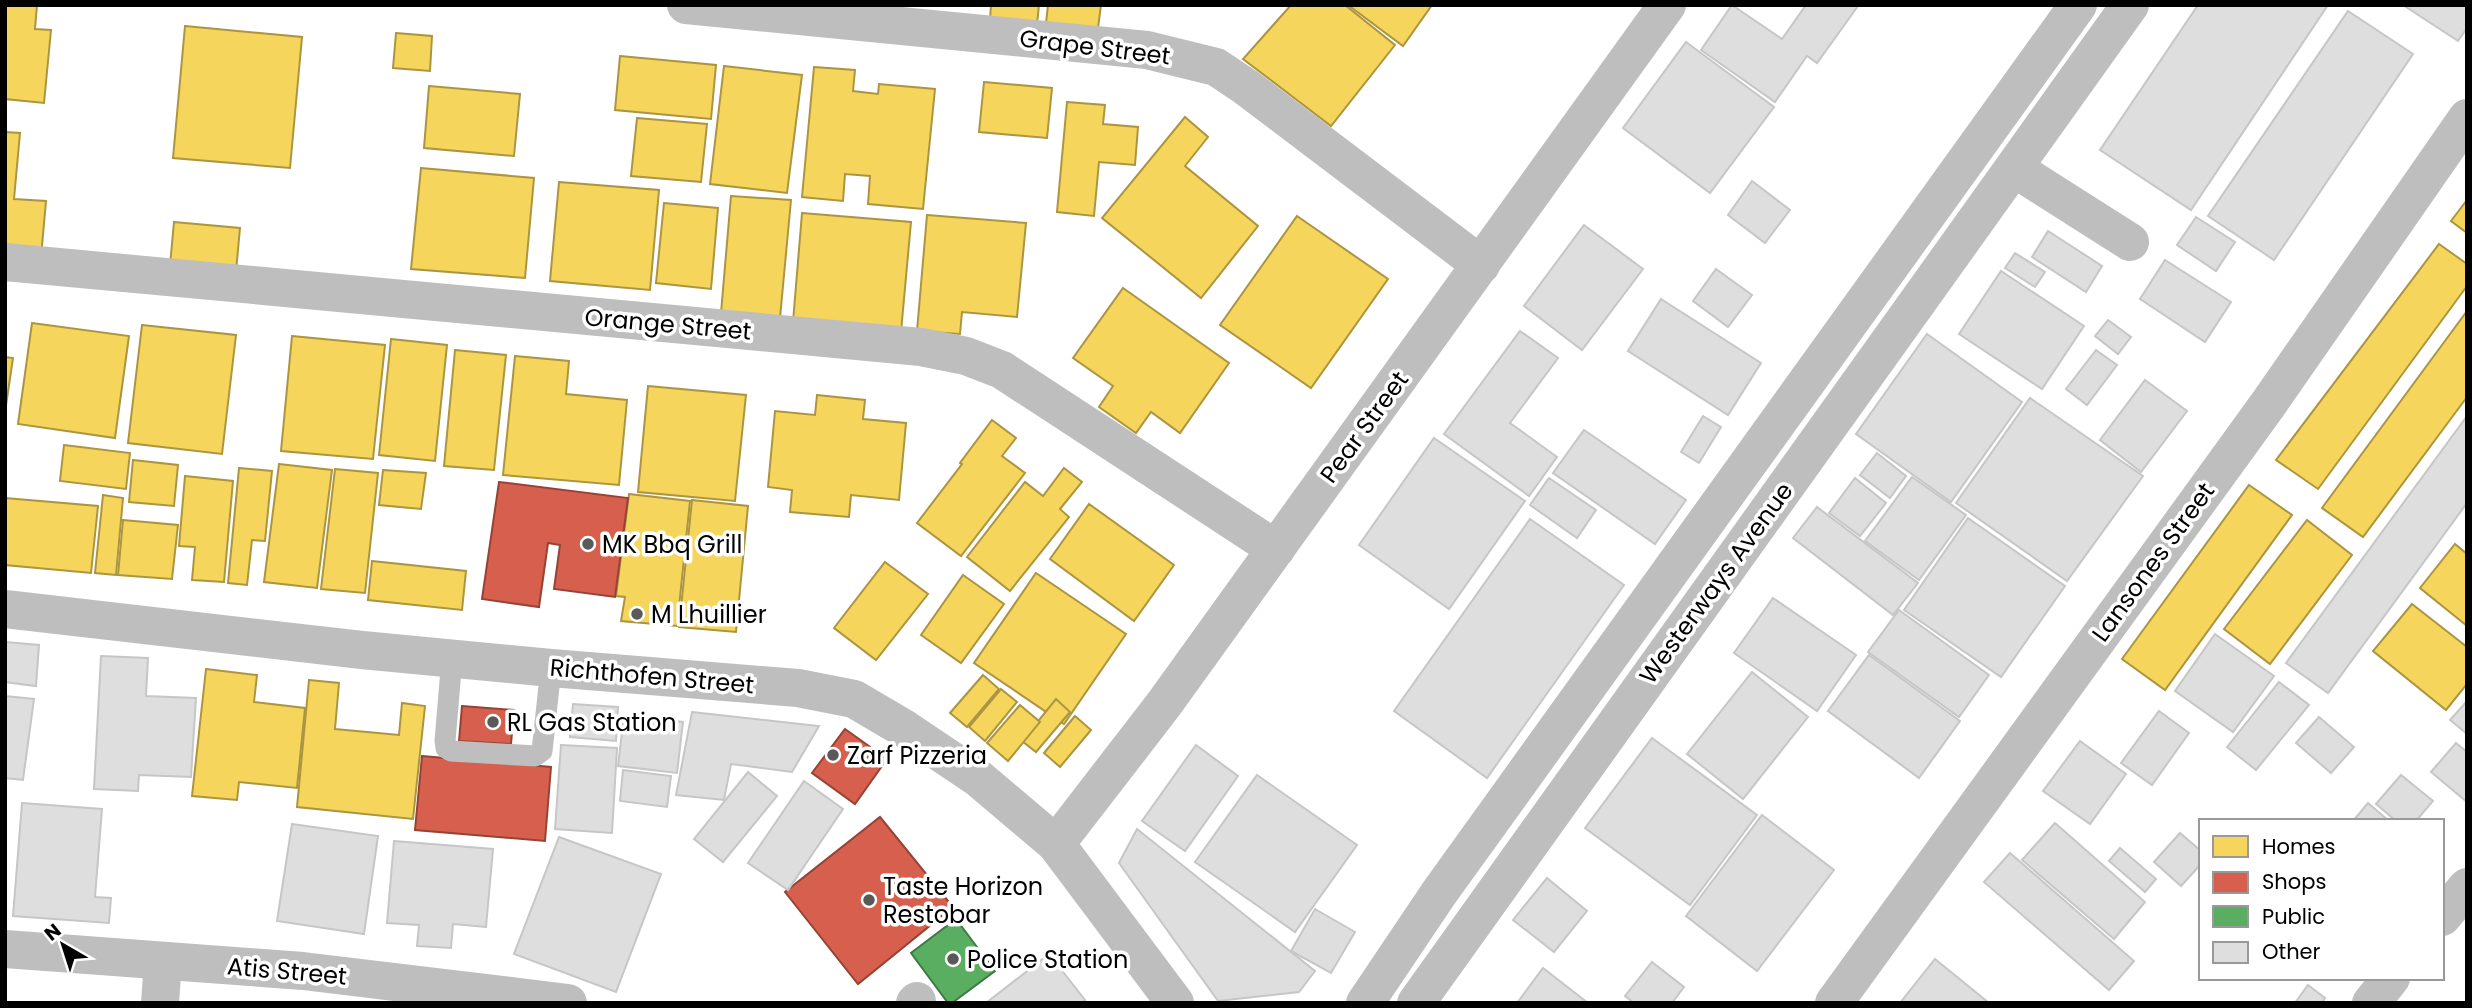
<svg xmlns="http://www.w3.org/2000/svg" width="2472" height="1008" font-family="Poppins,sans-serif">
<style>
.homes{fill:#f6d55c;stroke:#ac9540;stroke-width:2}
.shops{fill:#d6604d;stroke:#964336;stroke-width:2}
.public{fill:#5aae61;stroke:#3f7a44;stroke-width:2}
.building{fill:#dedede;stroke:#c6c6c6;stroke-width:2}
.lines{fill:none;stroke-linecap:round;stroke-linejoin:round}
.service{stroke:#bebebe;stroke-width:21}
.minor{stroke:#bebebe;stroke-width:38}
.tertiary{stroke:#bebebe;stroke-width:38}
.poi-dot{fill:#595959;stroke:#fff;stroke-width:2.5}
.labels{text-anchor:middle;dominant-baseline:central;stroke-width:7;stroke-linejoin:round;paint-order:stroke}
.street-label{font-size:24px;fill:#000;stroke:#fff}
.poi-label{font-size:24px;fill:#000;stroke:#fff;text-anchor:start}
</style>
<rect width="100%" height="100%" fill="#fff"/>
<!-- homes -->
<g class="homes">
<path d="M5 5H37L35 29 51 30 44 103 5 99Z"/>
<path d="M991 5H1039L1037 24 990 19Z"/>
<path d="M1048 5H1101L1098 28 1046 23Z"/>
<path d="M1291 5H1345L1395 45 1331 126 1243 59Z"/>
<path d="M1348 5H1432L1403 46Z"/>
<path d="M185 26 302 37 290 168 173 158Z"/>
<path d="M396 33 432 36 430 71 393 68Z"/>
<path d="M620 56 716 65 711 119 615 110Z"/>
<path d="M724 66 802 75 787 193 710 184Z"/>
<path d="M814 67 855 70 853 91 878 94 879 84 935 89 923 209 868 204 870 176 845 174 843 201 802 197Z"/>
<path d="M984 82 1052 88 1047 138 979 132Z"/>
<path d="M429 86 520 94 514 156 424 148Z"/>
<path d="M1067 102 1105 105 1103 124 1138 127 1135 165 1099 162 1094 216 1057 212Z"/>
<path d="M1185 117 1208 137 1185 166 1258 226 1201 298 1102 218Z"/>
<path d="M637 118 707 124 701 182 631 176Z"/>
<path d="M5 132 20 133 14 199 46 201 41 257 5 253Z"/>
<path d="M421 168 534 178 525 278 411 269Z"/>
<path d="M559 182 659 190 650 290 550 281Z"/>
<path d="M731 196 791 200 780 318 721 313Z"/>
<path d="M2467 200V233L2451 221Z"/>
<path d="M664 203 718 208 711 289 656 283Z"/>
<path d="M802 213 911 222 901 332 793 322Z"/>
<path d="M927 215 1026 223 1017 317 962 312 960 334 917 331Z"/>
<path d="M1297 216 1388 279 1311 388 1220 325Z"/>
<path d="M174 222 240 228 236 271 170 265Z"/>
<path d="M2439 244 2467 264V286L2318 489 2276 460Z"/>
<path d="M1123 288 1229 363 1180 433 1151 412 1136 433 1099 407 1113 386 1073 358Z"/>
<path d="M2467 311V397L2363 537 2322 508Z"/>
<path d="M32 323 129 336 115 438 18 424Z"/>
<path d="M142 325 236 335 222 454 128 443Z"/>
<path d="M292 336 385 345 373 459 281 451Z"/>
<path d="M391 339 447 345 435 461 379 455Z"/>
<path d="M455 350 506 355 494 470 444 466Z"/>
<path d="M515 356 569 361 566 394 627 400 619 485 503 475Z"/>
<path d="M5 357 13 358 5 412Z"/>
<path d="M648 386 746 395 735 501 638 492Z"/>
<path d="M817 395 865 400 863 419 906 423 899 500 851 495 849 517 790 512 792 490 768 487 775 411 815 415Z"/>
<path d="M992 420 1016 438 1002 456 1025 473 961 556 917 523 962 464 960 463Z"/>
<path d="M64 445 130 453 126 489 60 481Z"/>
<path d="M133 460 178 465 174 506 129 502Z"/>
<path d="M279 464 332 470 317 588 264 582Z"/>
<path d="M239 468 272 471 265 541 252 540 247 585 228 583Z"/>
<path d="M1064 468 1082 482 1060 509 1069 517 1010 591 967 557 1025 482 1043 496Z"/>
<path d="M335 469 378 473 365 593 321 589Z"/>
<path d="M383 470 426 473 421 509 379 505Z"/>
<path d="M185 476 233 481 224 582 192 580 195 547 179 546Z"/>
<path d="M2249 485 2292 515 2165 690 2122 659Z"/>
<path d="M629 494 690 501 677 626 621 621 625 597 616 596Z"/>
<path d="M103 495 123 498 116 575 95 573Z"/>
<path d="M5 498 98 506 91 573 5 565Z"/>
<path d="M692 500 748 506 736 632 679 627Z"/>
<path d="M1089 504 1174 565 1134 621 1050 559Z"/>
<path d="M123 520 178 525 172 579 118 575Z"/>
<path d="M2307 520 2352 555 2270 664 2224 629Z"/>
<path d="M2455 544 2467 554V626L2420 588Z"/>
<path d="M372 561 466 571 462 610 368 600Z"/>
<path d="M885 562 928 594 876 660 834 628Z"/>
<path d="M1036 573 1126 634 1064 724 974 663Z"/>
<path d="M963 575 1004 604 961 663 921 635Z"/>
<path d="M2412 604 2467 647V684L2446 710 2373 651Z"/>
<path d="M206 669 257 675 254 702 305 708 297 788 239 782 237 800 192 796Z"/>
<path d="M983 675 999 689 967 727 950 713Z"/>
<path d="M309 680 339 683 335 729 399 735 402 703 425 706 413 819 297 807Z"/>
<path d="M1001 689 1017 702 985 741 969 727Z"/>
<path d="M1056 699 1070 712 1036 752 1022 741Z"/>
<path d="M1020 705 1040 722 1008 761 987 743Z"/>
<path d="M1075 716 1091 730 1060 767 1044 753Z"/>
</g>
<!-- shops -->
<g class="shops">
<path d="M499 482 628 498 615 597 554 589 560 545 548 543 539 607 482 599Z"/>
<path d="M462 706 514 710 511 744 459 741Z"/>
<path d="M845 729 887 759 855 804 812 773Z"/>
<path d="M422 756 551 767 545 841 415 830Z"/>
<path d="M880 817 953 907 858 984 785 892Z"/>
</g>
<!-- public -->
<path class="public" d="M956 919 995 971 952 1003H948L911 953Z"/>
<!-- building -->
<g class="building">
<path d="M1732 5 1782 39 1806 5 1858 6 1817 63 1807 56 1775 102 1701 50Z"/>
<path d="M2198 5H2328L2191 210 2100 150Z"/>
<path d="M2403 5H2467V28L2458 41Z"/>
<path d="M2348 11 2413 54 2274 260 2208 216Z"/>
<path d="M1686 42 1774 107 1710 193 1623 128Z"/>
<path d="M1752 181 1790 210 1765 243 1728 215Z"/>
<path d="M2196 217 2235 242 2216 271 2177 245Z"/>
<path d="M1584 225 1643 269 1582 350 1524 306Z"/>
<path d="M2048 231 2102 266 2086 292 2032 257Z"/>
<path d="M2015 253 2045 272 2035 287 2005 268Z"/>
<path d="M2165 260 2231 302 2205 342 2140 299Z"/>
<path d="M1716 269 1752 295 1728 327 1693 301Z"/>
<path d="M2001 271 2084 326 2042 389 1959 334Z"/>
<path d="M1661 299 1761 363 1728 415 1628 351Z"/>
<path d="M2108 320 2131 337 2118 354 2095 336Z"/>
<path d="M1520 331 1558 358 1510 423 1557 457 1529 496 1444 434Z"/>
<path d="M1927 334 2022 402 1951 502 1856 434Z"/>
<path d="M2096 350 2117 365 2087 405 2066 389Z"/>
<path d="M2145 380 2187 411 2141 472 2100 440Z"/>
<path d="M2030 398 2143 476 2067 581 1956 503Z"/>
<path d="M1703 416 1721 427 1699 463 1681 452Z"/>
<path d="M2467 416V503L2328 693 2286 663Z"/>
<path d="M1584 430 1686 500 1655 544 1553 473Z"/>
<path d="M1434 438 1525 501 1449 609 1359 545Z"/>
<path d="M1877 453 1906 476 1890 498 1860 475Z"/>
<path d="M1912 477 1966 515 1919 580 1865 541Z"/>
<path d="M1549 478 1596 510 1577 538 1530 505Z"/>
<path d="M1855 478 1886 503 1860 536 1829 513Z"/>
<path d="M1817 507 1918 583 1893 615 1793 538Z"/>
<path d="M1968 518 2065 586 2001 677 1904 610Z"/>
<path d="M1530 519 1624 585 1487 778 1394 711Z"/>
<path d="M1773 598 1856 655 1817 711 1734 653Z"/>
<path d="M1899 610 1989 675 1959 717 1868 652Z"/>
<path d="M2215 634 2274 676 2233 732 2175 691Z"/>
<path d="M6 642 39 645 36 686 5 682Z"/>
<path d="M1869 655 1960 721 1919 778 1828 711Z"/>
<path d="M101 656 148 658 146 696 196 698 191 777 139 775 138 791 94 789Z"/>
<path d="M1752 672 1808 717 1743 799 1687 754Z"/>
<path d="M2279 682 2309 705 2256 770 2227 747Z"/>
<path d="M5 696 34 699 23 780 5 778Z"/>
<path d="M2467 701V734L2450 720Z"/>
<path d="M573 704 618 707 616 741 570 737Z"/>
<path d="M2159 711 2189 733 2152 785 2121 763Z"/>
<path d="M692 712 819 726 792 772 731 764 724 800 676 795Z"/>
<path d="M624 715 683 722 677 773 618 766Z"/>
<path d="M2319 717 2354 747 2331 773 2296 743Z"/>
<path d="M1652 738 1757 815 1690 905 1585 828Z"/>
<path d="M2080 741 2126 774 2090 824 2043 791Z"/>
<path d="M2456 743 2467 752V802L2431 772Z"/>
<path d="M561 745 617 748 612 833 555 829Z"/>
<path d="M1196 745 1238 776 1185 851 1142 821Z"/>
<path d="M623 770 671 776 667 807 620 801Z"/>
<path d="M748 772 777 796 723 862 694 839Z"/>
<path d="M1257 775 1357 845 1295 932 1195 862Z"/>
<path d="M2401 775 2433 801 2416 821H2396L2376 804Z"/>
<path d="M804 781 843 809 788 890 748 863Z"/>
<path d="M22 803 102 809 95 897 111 898 109 923 13 916Z"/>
<path d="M2368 803 2389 821H2353Z"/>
<path d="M1762 815 1834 870 1757 971 1686 916Z"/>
<path d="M2055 823 2145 902 2114 939 2022 860Z"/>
<path d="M292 824 378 836 364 934 277 921Z"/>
<path d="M1137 829 1315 971 1299 992 1218 1001 1119 863Z"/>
<path d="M2180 833 2201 851V864L2181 886 2154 862Z"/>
<path d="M559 837 661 874 616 992 514 954Z"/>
<path d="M394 841 493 849 486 927 453 924 451 948 417 946 419 925 387 923Z"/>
<path d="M2120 848 2156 879 2145 892 2109 861Z"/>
<path d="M2010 853 2134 961 2109 990 1984 882Z"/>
<path d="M1547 878 1587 911 1554 952 1513 920Z"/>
<path d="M1315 909 1355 932 1331 973 1291 951Z"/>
<path d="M1049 954 1085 1000 1081 1003H986Z"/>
<path d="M1935 959 1989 1003H1900Z"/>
<path d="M1652 962 1684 987 1672 1003H1634L1625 996Z"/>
<path d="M1543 968 1588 1003H1517Z"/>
<path d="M2308 985 2325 998 2322 1003H2295Z"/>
</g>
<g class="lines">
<!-- service -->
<path class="service" d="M452 658 445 741 446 748 451 751 535 756 542 751 551 668"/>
<!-- minor -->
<g class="minor">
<path d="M686 5 1147 50 1216 67 1246 87 1481 265"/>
<path d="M2015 169 2130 242"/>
<path d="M5 262 921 347 966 356 1002 370 1276 549"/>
<path d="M1056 844 1164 704 1667 5"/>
<path d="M2442 917 2467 887"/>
<path d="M5 949 303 971 568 1003"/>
<path d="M160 1003 163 961"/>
<path d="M915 1003 917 1001"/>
<path d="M1834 1003 2269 403 2467 118"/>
<path d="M2371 1003 2391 978"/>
</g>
<!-- tertiary -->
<g class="tertiary">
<path d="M5 609 362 650 551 668 798 688 854 699 905 729 978 778 1056 844 1175 1003"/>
<path d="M1365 1003 1439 893 2078 5"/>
<path d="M1416 1003 2130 5"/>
</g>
</g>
<!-- markers -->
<g class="poi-dot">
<circle cx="588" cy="544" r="7"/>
<circle cx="637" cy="614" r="7"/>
<circle cx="493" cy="722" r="7"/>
<circle cx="833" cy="755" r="7"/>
<circle cx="869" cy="900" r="7"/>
<circle cx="953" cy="959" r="7"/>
</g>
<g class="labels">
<!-- street labels -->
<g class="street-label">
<text transform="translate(1095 47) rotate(7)">Grape Street</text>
<text transform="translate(668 324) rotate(5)">Orange Street</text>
<text transform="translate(1364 427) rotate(-54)">Pear Street</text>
<text transform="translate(2153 562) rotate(-54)">Lansones Street</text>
<text transform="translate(1716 583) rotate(-54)">Westerways Avenue</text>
<text transform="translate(652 676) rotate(5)">Richthofen Street</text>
<text transform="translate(287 971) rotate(5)">Atis Street</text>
</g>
<!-- poi labels -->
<g class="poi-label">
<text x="602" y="544">MK Bbq Grill</text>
<text x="651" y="614">M Lhuillier</text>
<text x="507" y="722">RL Gas Station</text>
<text x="847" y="755">Zarf Pizzeria</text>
<text x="883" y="886">Taste Horizon<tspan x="883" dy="28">Restobar</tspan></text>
<text x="967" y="959">Police Station</text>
</g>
</g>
<!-- border -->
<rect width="2472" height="1008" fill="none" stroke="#000000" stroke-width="14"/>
<!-- legend -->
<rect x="2199" y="819" width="245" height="161" fill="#ffffff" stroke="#999999" stroke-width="2"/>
<rect x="2213" y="836" width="35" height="21" fill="#f6d55c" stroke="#999999" stroke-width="2"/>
<text x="2262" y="854" font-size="21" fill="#000000">Homes</text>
<rect x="2213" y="872" width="35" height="21" fill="#d6604d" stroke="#999999" stroke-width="2"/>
<text x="2262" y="889" font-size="21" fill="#000000">Shops</text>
<rect x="2213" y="906" width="35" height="21" fill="#5aae61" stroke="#999999" stroke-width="2"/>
<text x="2262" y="924" font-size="21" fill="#000000">Public</text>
<rect x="2213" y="942" width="35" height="21" fill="#dedede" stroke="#999999" stroke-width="2"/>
<text x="2262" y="959" font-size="21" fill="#000000">Other</text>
<!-- north arrow -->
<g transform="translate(63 945) rotate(321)" stroke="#ffffff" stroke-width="5" paint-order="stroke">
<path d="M0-5L12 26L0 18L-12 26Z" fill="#000000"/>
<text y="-10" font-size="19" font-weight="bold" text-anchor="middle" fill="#000000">N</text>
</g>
</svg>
